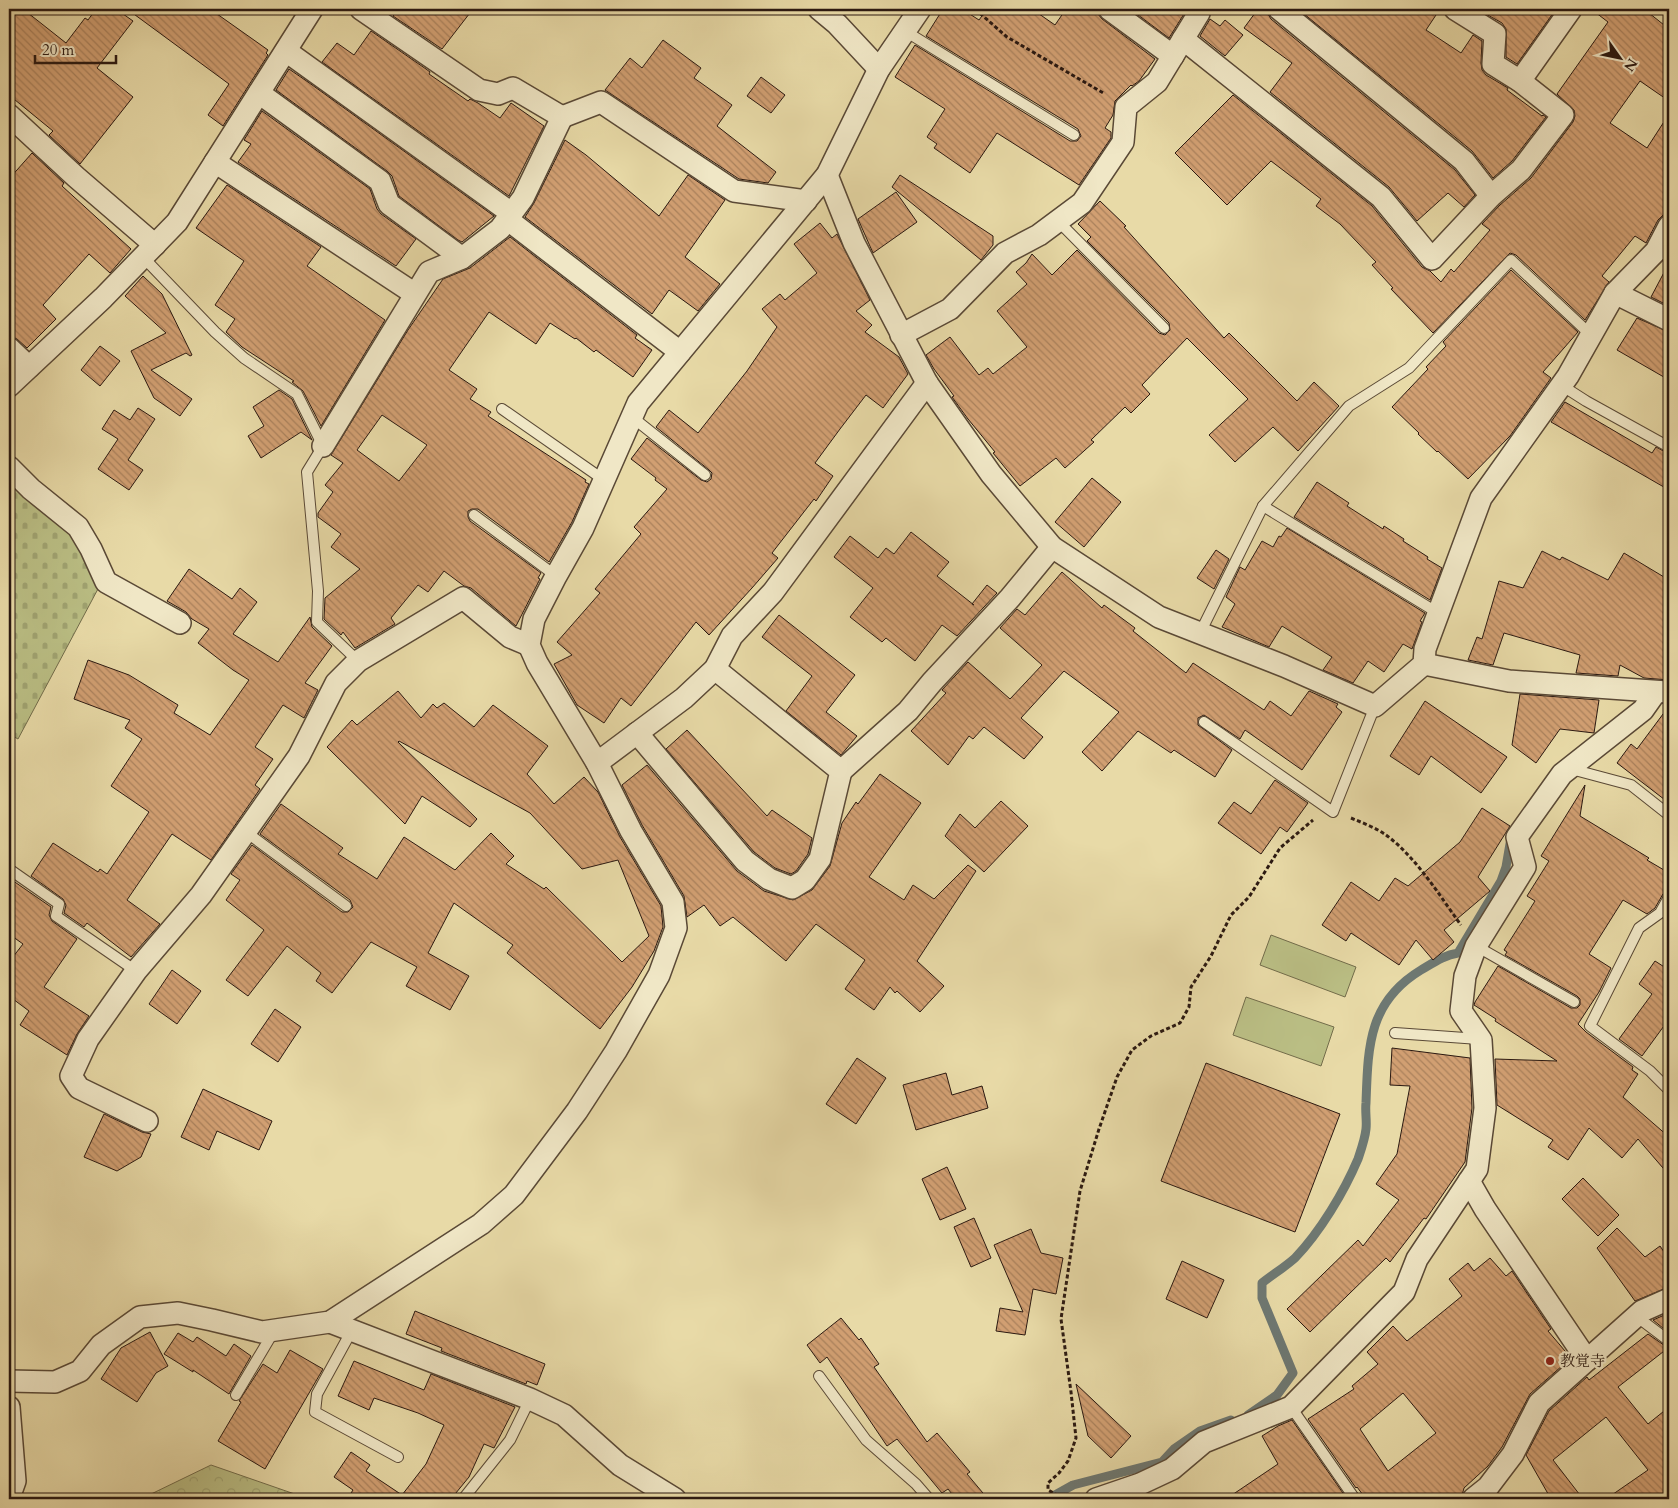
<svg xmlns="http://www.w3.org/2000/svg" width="1678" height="1508" font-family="Cardo,'Noto Serif JP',serif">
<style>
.forest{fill:url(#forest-crowns);stroke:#726c4a}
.cemetery{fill:url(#cemetery-stones);stroke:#726c4a}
.pitch{fill:#babe84;stroke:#726c4a}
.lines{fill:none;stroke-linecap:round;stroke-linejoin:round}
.stream{stroke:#6e7872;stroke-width:9}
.building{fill:url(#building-back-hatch);stroke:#2b1911;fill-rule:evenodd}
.service-casing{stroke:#5a4936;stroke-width:12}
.minor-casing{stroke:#5a4936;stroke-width:24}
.path{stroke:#2b1911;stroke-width:3;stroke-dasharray:4 2.5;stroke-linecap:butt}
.service{stroke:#f0e7c6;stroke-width:10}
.minor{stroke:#f0e7c6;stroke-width:21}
.poi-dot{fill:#8f2418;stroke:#f0e7c6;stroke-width:2}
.labels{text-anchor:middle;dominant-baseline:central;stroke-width:4.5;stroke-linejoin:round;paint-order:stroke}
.poi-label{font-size:15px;fill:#2b1911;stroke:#f0e7c6;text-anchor:start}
</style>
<defs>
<pattern id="forest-crowns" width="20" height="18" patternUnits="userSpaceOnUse" patternTransform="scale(1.25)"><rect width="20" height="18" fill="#babe84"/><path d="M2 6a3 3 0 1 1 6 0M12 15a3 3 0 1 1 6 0" fill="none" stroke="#a0a371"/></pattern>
<pattern id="cemetery-stones" width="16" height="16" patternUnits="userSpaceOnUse" patternTransform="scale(1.25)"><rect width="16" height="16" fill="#babe84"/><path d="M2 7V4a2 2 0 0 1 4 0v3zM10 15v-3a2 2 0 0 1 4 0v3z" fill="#a0a371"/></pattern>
<pattern id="building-back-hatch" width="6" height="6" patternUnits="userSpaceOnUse" patternTransform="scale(1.25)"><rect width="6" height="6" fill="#d19f72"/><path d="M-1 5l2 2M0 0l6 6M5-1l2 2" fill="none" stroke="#aa815c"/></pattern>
</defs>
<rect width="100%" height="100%" fill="#e8daa7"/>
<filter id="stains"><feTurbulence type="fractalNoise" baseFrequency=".004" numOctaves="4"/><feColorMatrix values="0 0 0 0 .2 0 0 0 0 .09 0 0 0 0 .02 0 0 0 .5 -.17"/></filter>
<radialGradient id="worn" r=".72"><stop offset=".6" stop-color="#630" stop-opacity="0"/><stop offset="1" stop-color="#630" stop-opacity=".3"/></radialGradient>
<!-- forest -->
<path class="forest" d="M211 1465 309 1499H145L147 1496Z"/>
<!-- cemetery -->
<path class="cemetery" d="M9 473 76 533 99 587 18 739 9 734Z"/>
<!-- pitch -->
<g class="pitch">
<path d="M1271 935 1356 967 1345 997 1260 965Z"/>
<path d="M1246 997 1334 1027 1321 1066 1233 1035Z"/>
</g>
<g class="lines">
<!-- stream -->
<g class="stream">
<path d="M1248 1415 1277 1395 1293 1373 1262 1298V1283C1272 1275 1285 1267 1295 1258 1320 1232 1344 1192 1358 1159 1361 1150 1365 1139 1366 1129 1367 1121 1365 1112 1366 1103 1368 1047 1368 1002 1421 970 1433 963 1444 955 1458 953L1501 881 1506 867 1511 838"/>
<path d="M1048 1499 1073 1485 1162 1462 1174 1449 1200 1431 1231 1420"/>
</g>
</g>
<!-- building -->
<g class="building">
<path d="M18 9H23L66 43 85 18 88 20 96 9H116L133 21 97 68 133 97 80 164 49 135 53 131 9 95V21Z"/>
<path d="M127 9H210L268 50 266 53 268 55 223 126 208 115 229 84Z"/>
<path d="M398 9H473L442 49 393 16Z"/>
<path d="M943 9H962L979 20 987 9H1032L1055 25 1066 9H1097L1098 14 1102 19 1155 59 1139 81 1132 86 1131 85 1115 101 1113 115 1105 128 1111 132V138L1079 185 997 133 970 173 934 148 937 144 927 137 945 109 895 77 915 45 1070 141H1077L1081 136 1078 129 926 36Z"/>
<path d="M1130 9H1187L1169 38Z"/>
<path d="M1258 9H1267L1268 14 1271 19 1455 170 1475 195 1464 207 1448 193 1417 221 1389 187 1270 92 1292 63 1244 28Z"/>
<path d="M1298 9H1440L1426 30 1461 53 1473 35 1482 41 1481 63 1482 70 1486 75 1508 88 1507 90 1542 116 1543 115 1546 117 1512 161 1493 178 1472 151Z"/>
<path d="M1490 9H1556L1517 64 1506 57V29L1502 23 1486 14Z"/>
<path d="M1591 9H1644L1669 29V101L1640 81 1610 123 1647 148 1669 114V214L1663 215 1658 220 1646 243 1635 236 1602 276 1609 282 1585 320 1516 255 1510 253 1433 333 1391 289 1393 288 1372 265 1376 262 1340 224 1316 206 1321 199 1271 161 1227 205 1175 153 1233 95 1372 206 1422 267 1430 271 1441 282 1451 269 1454 272 1490 230 1482 224 1500 205 1531 178 1573 122 1575 116 1574 110 1557 94 1608 22Z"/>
<path d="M1210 19 1220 26 1225 20 1243 35 1225 56 1200 36Z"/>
<path d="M371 31 426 69 430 72 429 74 468 101 470 99 478 103 500 118 511 103 544 126 509 196 322 62 337 43 354 55Z"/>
<path d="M663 40 701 68 694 78 732 105 717 126 776 172 768 183 739 179 605 90 630 58 642 68Z"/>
<path d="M289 69 308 82 494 216 462 242 458 240 399 196 392 176 387 171 276 90Z"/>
<path d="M761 77 785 95 771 113 747 96Z"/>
<path d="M262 111 370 189 377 209 381 214 416 239 396 266 238 162 251 144 244 140Z"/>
<path d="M565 140 586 155 659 216 688 175 725 200 685 257 720 284 698 311 669 290 652 314 525 217 534 203Z"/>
<path d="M32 153 64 183 62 186 131 249 110 273 89 254 43 305 56 319 27 348 17 339 9 336V179Z"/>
<path d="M900 175 993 236V245L981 260 892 187Z"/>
<path d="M227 185 321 247 307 266 385 320 321 426 303 391 292 382 294 381 242 347 226 332 235 319 215 305 244 261 196 228Z"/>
<path d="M896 192 917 222 873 253 858 219Z"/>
<path d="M1100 201 1126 226 1124 227 1224 338 1229 333 1297 401 1314 382 1339 406 1298 451 1273 427 1235 462 1209 435 1248 399 1187 338 1142 385 1150 394 1131 413 1125 407 1091 440 1094 442 1065 468 1056 458 1020 486 993 453 995 452 968 419 952 397 954 396 934 369 926 355 950 337 979 375 988 368 993 374 1027 347 997 311 1027 284 1016 272 1026 263 1032 254 1052 275 1077 250 1159 333 1165 335 1170 330 1169 323 1087 241 1091 237 1078 224Z"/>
<path d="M820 223 832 238 837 234 870 300 856 311 872 325 865 332 899 357 908 374 883 408 866 395 840 429 815 463 833 476 816 501 814 499 772 553 778 558 752 588 709 635 696 622 631 706 621 698 604 723 577 705 554 664 572 655 557 642 600 593 595 589 641 534 634 527 667 489 655 480 656 478 631 459 647 438 701 480 707 482 711 479 712 473 709 470 656 427 669 410 698 433 747 371 777 327 762 309 780 294 785 300 817 273 794 244Z"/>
<path d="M510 237 637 335 635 338 652 350 633 377 596 350 594 352 576 338 575 339 550 323 536 344 489 312 449 370 477 389 470 399 491 412 488 416 586 480 585 482 589 484 572 522 549 562 478 509H472L468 511V517L470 521 541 573 538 578 540 579 516 626 471 588 464 586 444 571 428 592 418 585 391 618 395 624 355 648 343 632 341 635 324 619 325 598 360 569 331 547 341 534 318 517V513L333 492 325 485 343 463 331 455 408 330 443 279 470 268ZM382 415 427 445 399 481 357 450Z"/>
<path d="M1669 263V306L1651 297Z"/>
<path d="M1511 270 1578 332 1543 372 1551 378 1510 436 1468 479 1438 451 1437 452 1418 434 1419 433 1392 407 1428 369 1426 367 1446 346 1443 342Z"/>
<path d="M143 276 162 294 192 355 190 356 186 353 151 370 192 399 180 416 154 398 131 351 166 333 125 296Z"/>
<path d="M1637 318 1669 332V380L1617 350Z"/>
<path d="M100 346 120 361 100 386 81 370Z"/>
<path d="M279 390 292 399 312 440 301 432 261 458 248 436 264 426 253 407Z"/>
<path d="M1565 402 1652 453 1656 447 1669 454V490L1551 422Z"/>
<path d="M138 408 155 419 128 460 143 470 129 490 98 469 118 439 102 429 114 410 130 420Z"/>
<path d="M1092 478 1121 502 1084 547 1055 522Z"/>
<path d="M1317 482 1349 503 1347 506 1383 529 1384 526 1404 539 1403 541 1428 557 1427 559 1442 568 1430 600 1294 517Z"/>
<path d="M1287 528 1425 613 1420 621 1422 622 1412 649 1403 644 1384 672 1368 661 1353 683 1323 670 1332 657 1282 626 1269 647 1222 627 1235 604 1226 597 1240 567 1245 570 1262 541 1273 547 1279 536 1281 537Z"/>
<path d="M911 532 949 562 937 576 974 605 972 604 987 585 997 593 957 636 942 625 915 661 886 638 882 642 850 617 873 588 834 557 850 536 878 558 886 548 894 554Z"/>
<path d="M1216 550 1229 559 1214 589 1197 578Z"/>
<path d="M1542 551 1560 560 1562 557 1608 580 1624 553 1669 580V680L1644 678 1620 665 1618 676 1576 673 1580 655 1504 633 1493 665 1468 660 1477 637 1482 639 1499 581 1523 588Z"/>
<path d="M189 569 232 599 240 588 257 602 233 634 278 662 310 617 312 627 332 646 305 683 318 690 304 718 283 705 255 747 273 759 255 785 260 789 211 860 172 834 127 900 160 924 131 957 87 923 84 927 64 913 66 905 63 899 31 876 53 843 98 872 100 869 107 874 149 812 111 786 142 739 125 728 130 720 74 699 88 660 129 675 178 705 174 713 210 735 249 680 233 670 198 643 209 629 192 619 186 612 167 601Z"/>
<path d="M1062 572 1102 608 1104 605 1135 628 1133 631 1186 673 1193 663 1264 710 1270 701 1291 716 1309 691 1338 704 1336 707 1342 712 1302 770 1245 730 1240 739 1204 715 1198 718V725L1232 750 1215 777 1174 750 1171 753 1138 731 1102 771 1082 752 1119 712 1064 671 1021 718 1043 737 1024 759 984 727 973 739 969 736 948 765 911 731 946 693 942 690 968 662 1010 699 1042 665 1000 628 1017 609 1025 615Z"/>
<path d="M779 615 855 675 826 712 857 736 841 755 786 711 812 676 762 637Z"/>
<path d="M398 691 421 718 433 704 437 708 444 703 474 727 493 705 548 746 527 774 554 804 584 777 598 792 620 837 661 906 663 927 654 951 632 987 600 1029 507 953 513 945 454 903 428 953 469 976 450 1010 406 986 417 967 371 942 332 993 316 981 321 973 287 946 248 996 226 980 264 930 226 900 240 880 231 874 252 845 342 912H348L353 907 350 900 260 834 281 804 343 848 338 854 377 879 404 837 455 870 491 833 514 856 506 864 544 889 546 887 622 962 649 936 618 860 582 869 530 813 399 741 398 742 477 819 470 827 422 796 405 824 327 747 352 720 357 725Z"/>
<path d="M1520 694 1599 700 1594 733 1560 729 1536 763 1512 745Z"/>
<path d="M1425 701 1507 757 1481 793 1431 756 1419 775 1390 756Z"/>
<path d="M1669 706V803L1617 763 1631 744 1637 749Z"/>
<path d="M687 730 767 816 772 810 812 838 808 854 796 871 791 874 775 868 754 852 666 749Z"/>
<path d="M647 765 737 871 764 891 793 900 812 890 830 866 842 823 856 802 858 804 880 774 921 803 869 877 904 900 913 885 934 899 968 865 976 871 917 961 944 986 920 1012 897 991 895 993 890 987 874 1010 845 989 865 960 816 924 786 961 733 917 720 926 704 905 687 917 684 896 642 825 622 785Z"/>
<path d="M1275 780 1308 803 1287 832 1280 827 1261 854 1218 823 1234 802 1251 814Z"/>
<path d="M1585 785 1580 816 1649 858 1647 860 1669 873V887L1663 894 1655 908 1647 914 1623 900 1589 954 1611 968 1599 992 1578 1024 1586 1032 1633 1067 1632 1070 1638 1074 1623 1097 1669 1137V1175L1638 1139 1622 1158 1589 1128 1568 1160 1548 1147 1553 1140 1497 1105 1495 1059 1557 1061 1495 1021 1496 1019 1474 1005 1475 1002 1498 966 1571 1008H1577L1580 1005V999L1577 996 1505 955 1507 952 1504 950 1535 901 1527 896 1549 861 1541 856Z"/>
<path d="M1001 801 1028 826 984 872 945 836 960 814 975 828Z"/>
<path d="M1482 808 1510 826 1478 877 1490 891 1444 930 1454 942 1433 960 1416 940 1399 965 1351 933 1346 941 1322 925 1351 882 1379 901 1395 878 1408 886 1460 842Z"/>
<path d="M9 878 51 907 49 915 52 921 77 939 44 987 89 1016 77 1034 67 1055 20 1025 29 1011 9 996V962L23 944 9 934Z"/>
<path d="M1655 961 1669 970V1019L1642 1056 1619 1039 1652 994 1639 984Z"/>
<path d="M172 970 201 991 177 1024 149 1004Z"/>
<path d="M275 1009 301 1027 278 1062 251 1044Z"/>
<path d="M1392 1048 1470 1058 1472 1108 1465 1162 1426 1219 1424 1218 1390 1262 1386 1258 1310 1332 1287 1309 1358 1240 1363 1246 1399 1200 1376 1184 1397 1154 1410 1086 1390 1085Z"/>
<path d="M857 1058 886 1078 856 1124 826 1104Z"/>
<path d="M1206 1063 1340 1114 1295 1232 1161 1181Z"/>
<path d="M946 1073 952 1095 982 1086 988 1108 916 1130 903 1085Z"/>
<path d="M203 1089 272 1121 259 1150 217 1131 209 1150 181 1137Z"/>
<path d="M104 1114 142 1132 151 1134 141 1157 117 1171 84 1157Z"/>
<path d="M947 1167 966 1209 940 1220 922 1179Z"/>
<path d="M1583 1178 1619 1215 1598 1236 1562 1199Z"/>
<path d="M974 1218 991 1258 971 1267 954 1227Z"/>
<path d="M1617 1228 1645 1257 1660 1246 1669 1259V1287L1635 1301 1597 1248Z"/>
<path d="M1031 1229 1041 1253 1063 1258 1056 1294 1033 1289 1025 1335 996 1331 1000 1308 1023 1312 994 1245Z"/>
<path d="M1490 1258 1506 1276 1512 1271 1551 1329 1548 1331 1571 1358 1530 1394 1502 1447 1488 1466 1464 1488 1461 1499H1366L1357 1487 1356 1488 1308 1419 1354 1389 1352 1386 1378 1364 1367 1352 1393 1326 1407 1341 1462 1296 1449 1279 1468 1263 1474 1271ZM1403 1393 1436 1433 1388 1471 1360 1429Z"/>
<path d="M1182 1261 1224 1280 1207 1318 1166 1299Z"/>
<path d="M415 1311 545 1364 537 1385 527 1381 526 1384 441 1351 442 1348 406 1334Z"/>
<path d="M1669 1313V1333L1653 1320Z"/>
<path d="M841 1318 859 1340 861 1338 879 1364 874 1367 927 1442 937 1433 970 1472 967 1474 988 1499H956L948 1489 942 1493 897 1439 887 1446 827 1357 820 1363 807 1345Z"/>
<path d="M150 1332 168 1366 156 1373 137 1402 101 1379 121 1348Z"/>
<path d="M178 1333 193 1342 197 1337 226 1356 234 1344 251 1356 229 1394 193 1370V1372L164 1354Z"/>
<path d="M1648 1334 1668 1348 1618 1387 1648 1424 1669 1407V1499H1606L1648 1470 1606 1417 1553 1460 1583 1499H1551L1526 1455 1549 1411 1587 1377 1589 1380Z"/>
<path d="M290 1350 323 1369 265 1469 218 1441 241 1402 239 1401 263 1364 277 1373Z"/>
<path d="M354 1361 424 1390 431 1374 515 1407 494 1448 484 1444 469 1477 451 1499H347L353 1490 334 1477 351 1452 370 1465 366 1471 402 1495 426 1464 444 1425 418 1413 374 1398 369 1410 338 1396Z"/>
<path d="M1076 1384 1131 1436 1111 1458 1088 1436Z"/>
<path d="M1292 1420 1345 1496 1340 1499H1226L1278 1464 1262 1436 1278 1426Z"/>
</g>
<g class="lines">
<defs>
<g id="service">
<path d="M905 31 1074 135"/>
<path d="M1058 221 1164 328"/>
<path d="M143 257 215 332 244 358 297 394 323 446 307 472 318 591 317 622 358 661"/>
<path d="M1561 385 1586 401 1669 447"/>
<path d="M502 409 604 480"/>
<path d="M632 417 705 475"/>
<path d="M1263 506 1438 613"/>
<path d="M474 515 556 576"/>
<path d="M1200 633 1263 506 1349 406 1409 368 1511 260 1591 335"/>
<path d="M1204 722 1333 812 1375 706"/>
<path d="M1571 769 1631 785 1669 815"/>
<path d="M246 832 346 906"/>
<path d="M9 869 59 904 56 916 136 971"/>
<path d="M1669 897 1660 913 1639 928 1590 1026 1650 1071 1669 1090"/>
<path d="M1476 946 1574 1002"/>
<path d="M1395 1033 1479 1039"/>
<path d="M1636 1316 1669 1341"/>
<path d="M352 1330 317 1394 315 1412 398 1457"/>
<path d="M819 1376 866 1440 916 1484 929 1499"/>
<path d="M236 1395 274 1331"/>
<path d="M1291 1407 1355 1499"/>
<path d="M463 1499 510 1440 530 1399"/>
</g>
<g id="minor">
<path d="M819 9 837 24 879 69"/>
<path d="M1109 9 1173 56"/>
<path d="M1279 9 1464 161 1491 196"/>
<path d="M1183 39 1381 197 1432 259 1491 196 1521 170 1563 115 1520 81 1493 64 1495 34 1455 9"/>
<path d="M286 51 511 213"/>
<path d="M1520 81 1571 9"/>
<path d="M259 93 380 181 389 204 462 258"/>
<path d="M9 115 76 177 155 245"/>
<path d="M562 117 601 102 734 191 806 201"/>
<path d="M215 162 415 294"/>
<path d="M827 175 854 243 927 383 991 474 1052 547 1159 617 1284 666 1375 706 1424 664 1425 649 1481 498 1568 376 1615 293 1656 251 1669 226"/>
<path d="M507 219 680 352"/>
<path d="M1615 293 1669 320"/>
<path d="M901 335 950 309 1005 253 1039 235 1082 203 1123 142 1126 107 1157 82 1199 13 1200 9"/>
<path d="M9 348 29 367"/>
<path d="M9 386 103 298 177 222 312 9"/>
<path d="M323 446 429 272 462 258 500 229 523 198 562 117 513 88 498 94 479 90 361 9"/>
<path d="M9 467 31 489 78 527 91 549 106 582 180 623"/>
<path d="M1424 664 1509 681 1667 692"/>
<path d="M637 733 745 861 769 879 792 888 805 880 820 859 841 771 715 669"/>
<path d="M597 763 684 698 715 669 732 636 773 592 927 383"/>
<path d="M841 771 908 711 932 682 1010 598 1052 547"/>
<path d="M147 1121 79 1088 71 1076 88 1039 136 971 201 895 299 756 336 683 358 661 463 598 510 637 529 645"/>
<path d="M1469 1181 1485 1209 1587 1360"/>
<path d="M330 1322 530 1399 564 1415 620 1465 675 1499"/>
<path d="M9 1381 55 1382 80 1371 101 1345 140 1317 178 1313 212 1320 262 1332 330 1322 481 1224 514 1195 577 1111 616 1051 659 975 676 928 673 902 631 831 597 763 537 663 529 645 534 619 556 576 583 528 638 403 827 175 879 69 920 9"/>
<path d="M9 1407 15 1481 9 1498"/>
<path d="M1096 1499 1140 1484 1172 1469 1204 1442 1291 1407 1404 1292 1417 1259 1477 1169 1485 1108 1481 1040 1461 1011 1465 976 1476 946 1525 867 1517 837 1562 774 1643 710 1655 693"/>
<path d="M1473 1499 1488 1487 1513 1454 1539 1403 1642 1311 1669 1299"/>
</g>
</defs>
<!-- service casing -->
<use href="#service" class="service-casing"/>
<!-- minor casing -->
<use href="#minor" class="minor-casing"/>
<!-- path -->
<g class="path">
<path d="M975 9 1007 37 1105 94"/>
<path d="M1351 818C1363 823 1376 828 1386 835 1417 858 1439 895 1461 925"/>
<path d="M1064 1499 1048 1490V1483L1059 1473 1068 1461 1076 1438 1071 1392 1061 1319 1080 1191 1099 1129 1117 1077 1132 1050 1151 1036 1180 1023 1189 1007 1191 987 1211 956 1231 915 1249 897 1280 848 1313 820"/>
</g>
<!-- service -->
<use href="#service" class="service"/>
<!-- minor -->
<use href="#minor" class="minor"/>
</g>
<!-- markers -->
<circle class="poi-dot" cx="1550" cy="1361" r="5"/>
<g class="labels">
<!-- poi labels -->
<g class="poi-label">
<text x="1560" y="1361">教覚寺</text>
</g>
</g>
<!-- margin -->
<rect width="1678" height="1508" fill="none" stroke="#e8daa7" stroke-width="30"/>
<rect x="10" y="10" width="1658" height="1488" fill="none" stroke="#2b1911" stroke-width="2.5"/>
<rect x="15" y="15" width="1648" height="1478" fill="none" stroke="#2b1911"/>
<!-- north arrow -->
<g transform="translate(1620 58) rotate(123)" stroke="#f0e7c6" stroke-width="4" paint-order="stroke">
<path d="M0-4L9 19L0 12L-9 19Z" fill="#2b1911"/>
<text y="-8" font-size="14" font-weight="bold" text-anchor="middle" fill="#2b1911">N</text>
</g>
<!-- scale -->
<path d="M35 55v8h81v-8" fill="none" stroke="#2b1911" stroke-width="2.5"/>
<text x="42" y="55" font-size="15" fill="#2b1911" stroke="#f0e7c6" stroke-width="4" paint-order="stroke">20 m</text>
<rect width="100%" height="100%" filter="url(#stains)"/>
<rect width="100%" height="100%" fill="url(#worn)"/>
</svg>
